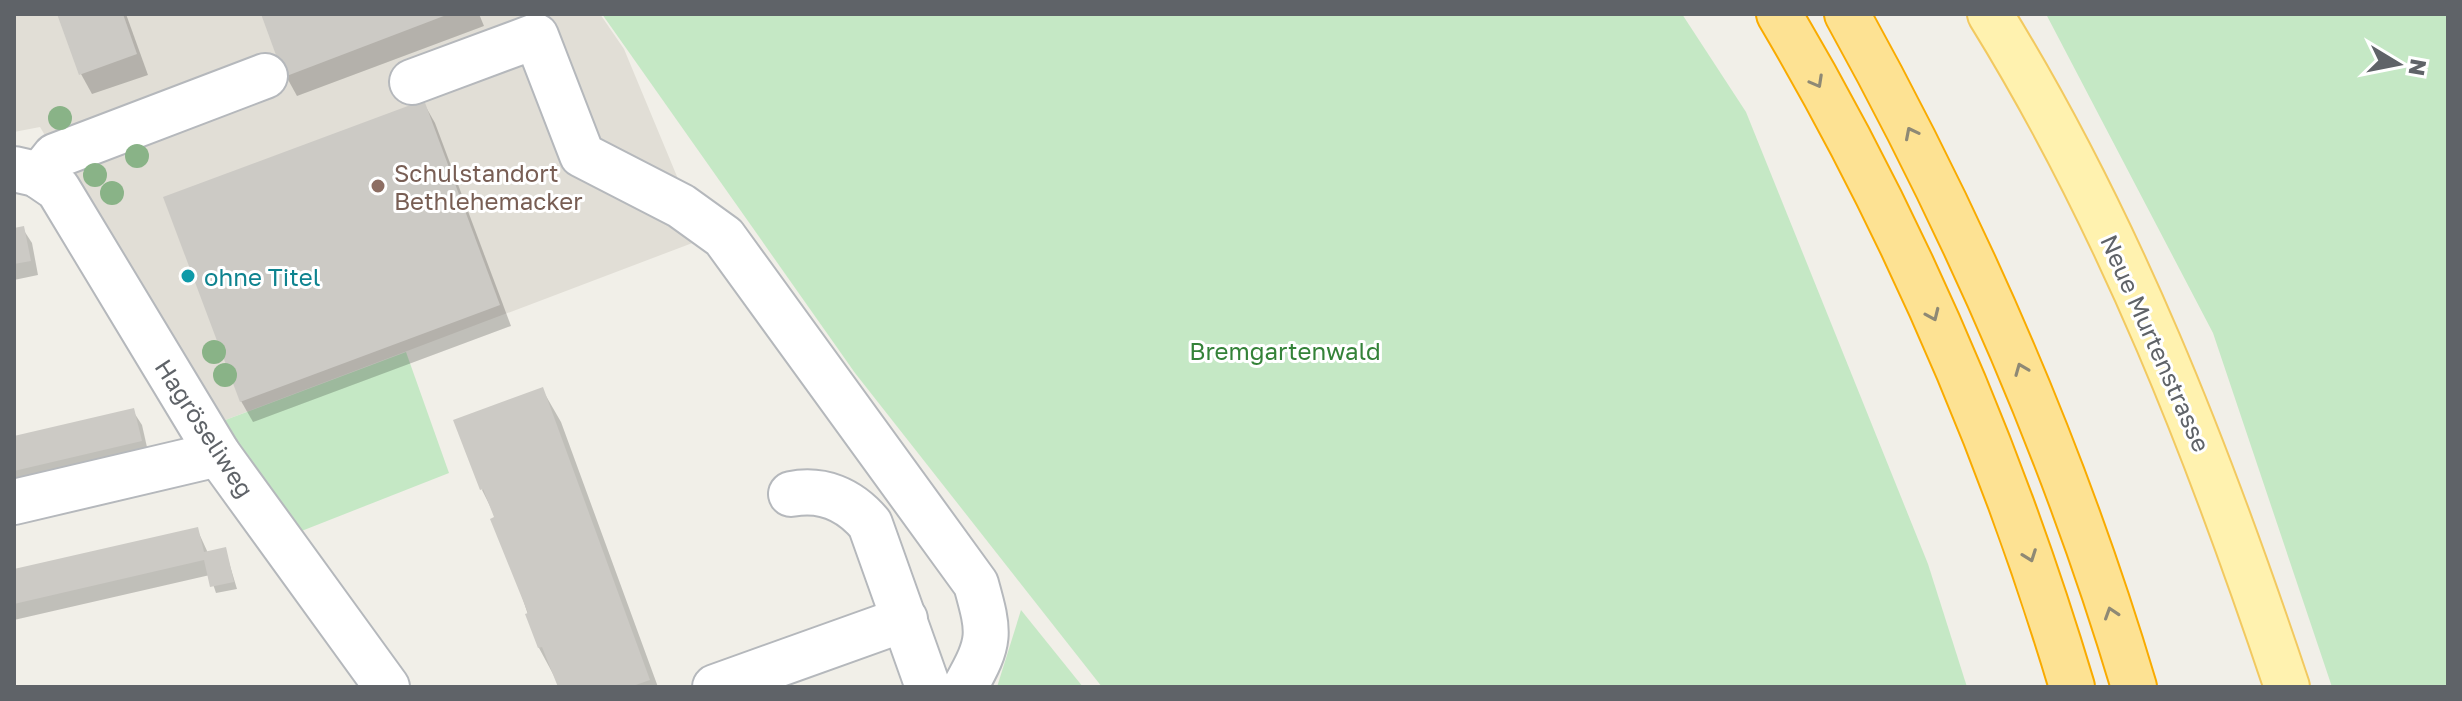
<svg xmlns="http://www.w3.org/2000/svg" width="2462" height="701" font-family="'Golos Text',sans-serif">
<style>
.education{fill:#e1ded6}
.green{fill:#c5e8c5}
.shadow{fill:#0003}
.building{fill:#cccac5}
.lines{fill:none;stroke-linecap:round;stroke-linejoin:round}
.minor-casing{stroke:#b5b8bc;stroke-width:48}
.major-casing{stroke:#f2c960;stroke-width:48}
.highway-casing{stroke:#f9ab00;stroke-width:48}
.minor{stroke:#fff;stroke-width:44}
.major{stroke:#fff2af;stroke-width:44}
.highway{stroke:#fde293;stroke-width:44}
.tree{fill:#89b387}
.oneway{stroke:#8e8975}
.education-dot{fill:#8d6e63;stroke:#fff;stroke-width:3}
.culture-dot{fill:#0f9aa8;stroke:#fff;stroke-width:3}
.labels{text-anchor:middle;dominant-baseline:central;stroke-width:6;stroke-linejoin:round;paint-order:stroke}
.education-label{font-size:24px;fill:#785e54;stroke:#fff;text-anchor:start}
.culture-label{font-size:24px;fill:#0d838f;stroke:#fff;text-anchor:start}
.street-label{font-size:24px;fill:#5f6368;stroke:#fff}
.park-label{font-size:24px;fill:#348238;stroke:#fff}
</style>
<rect width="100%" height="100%" fill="#f1efe8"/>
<!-- education -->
<path class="education" d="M14 14H600L624 49 703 239 220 422 174 351 40 127 14 132Z"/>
<!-- green -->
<g class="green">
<path d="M602 14H1682L1746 112 1928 564 1967 687H1102L855 373Z"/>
<path d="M2046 14H2448V687H2332L2213 333Z"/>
<path d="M406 352 449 473 299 532 220 422Z"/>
<path d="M1021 610 1083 687H997Z"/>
</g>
<!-- shadow -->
<g class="shadow">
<path d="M60 14H126L148 75 92 94 81 74Z"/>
<path d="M263 14H479L484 26 297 96 286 76Z"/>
<path d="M423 102 435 123 511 326 253 422 241 401Z"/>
<path d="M23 229 32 243 38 275 14 280V230Z"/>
<path d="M542 389 561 422 658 687H560L539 648 496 518 482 490Z"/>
<path d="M133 411 142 425 149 456 14 487V438Z"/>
<path d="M197 529 208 553 225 549 237 589 216 593 210 575 14 620V571Z"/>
</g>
<!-- building -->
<g class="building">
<path d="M57 14H123L137 54 79 75Z"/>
<path d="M261 14H449L284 77Z"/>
<path d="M424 100 500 305 240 402 163 197Z"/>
<path d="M24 226 31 261 14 264V228Z"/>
<path d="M543 387 650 680 630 687H558L542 647 538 648 525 614 528 613 490 519 494 517 483 489 480 490 453 420Z"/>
<path d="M134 408 142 441 14 471V436Z"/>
<path d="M198 527 204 552 226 547 234 582 210 587 204 560 14 604V569Z"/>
</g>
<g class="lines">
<defs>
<g id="minor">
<path d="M412 82 536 36 582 155 681 206 724 237 976 584C990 634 991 641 965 687"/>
<path d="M14 169 36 174 58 189 218 454 387 687"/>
<path d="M39 176 55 156 265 76"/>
<path d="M791 494C822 488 849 499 870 524L928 687"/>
<path d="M14 502 218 454"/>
<path d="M715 687 905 619"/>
</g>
<path id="major" d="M1990 14C2120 224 2209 454 2287 687"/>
<g id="highway">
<path d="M1779 14C1903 224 2002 453 2072 687"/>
<path d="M1847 14C1966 229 2064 452 2134 687"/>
</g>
</defs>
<!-- minor casing -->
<use href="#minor" class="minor-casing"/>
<!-- major casing -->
<use href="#major" class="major-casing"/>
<!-- highway casing -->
<use href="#highway" class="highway-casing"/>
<!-- minor -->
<use href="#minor" class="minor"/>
<!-- major -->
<use href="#major" class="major"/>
<!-- highway -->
<use href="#highway" class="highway"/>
</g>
<!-- trees -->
<g class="tree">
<circle cx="60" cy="118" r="12"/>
<circle cx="137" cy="156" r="12"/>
<circle cx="95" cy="175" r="12"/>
<circle cx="112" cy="193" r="12"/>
<circle cx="214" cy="352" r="12"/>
<circle cx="225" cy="375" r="12"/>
</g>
<!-- one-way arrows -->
<defs><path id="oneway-chevron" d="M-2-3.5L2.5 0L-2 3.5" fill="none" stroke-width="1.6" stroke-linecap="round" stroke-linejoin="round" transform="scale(2)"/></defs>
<g class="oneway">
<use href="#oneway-chevron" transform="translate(1817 82) rotate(61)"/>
<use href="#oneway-chevron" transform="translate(1911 133) rotate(-117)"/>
<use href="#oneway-chevron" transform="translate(1933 315) rotate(66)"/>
<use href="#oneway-chevron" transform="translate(2021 369) rotate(-112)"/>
<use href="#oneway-chevron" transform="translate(2030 556) rotate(70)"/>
<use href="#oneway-chevron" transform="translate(2111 613) rotate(-108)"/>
</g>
<!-- markers -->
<circle class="education-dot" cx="378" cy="186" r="8"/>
<circle class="culture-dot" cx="188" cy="276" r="8"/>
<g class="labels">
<!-- education labels -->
<g class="education-label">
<text x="394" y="172">Schulstandort<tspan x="394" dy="28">Bethlehemacker</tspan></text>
</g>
<!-- culture labels -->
<g class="culture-label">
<text x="204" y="276">ohne Titel</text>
</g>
<!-- street labels -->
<g class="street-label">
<text transform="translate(2156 343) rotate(66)">Neue Murtenstrasse</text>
<text transform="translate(205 428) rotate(57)">Hagröseliweg</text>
</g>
<!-- park labels -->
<g class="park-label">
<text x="1285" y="350">Bremgartenwald</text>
</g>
</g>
<!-- border -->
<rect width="2462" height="701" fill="none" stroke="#5f6368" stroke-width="32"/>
<!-- north arrow -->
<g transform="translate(2398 64) rotate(100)" stroke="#ffffff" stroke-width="6" paint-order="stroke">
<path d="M0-6L14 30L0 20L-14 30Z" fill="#5f6368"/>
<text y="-12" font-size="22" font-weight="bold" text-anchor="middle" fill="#5f6368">N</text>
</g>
</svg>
